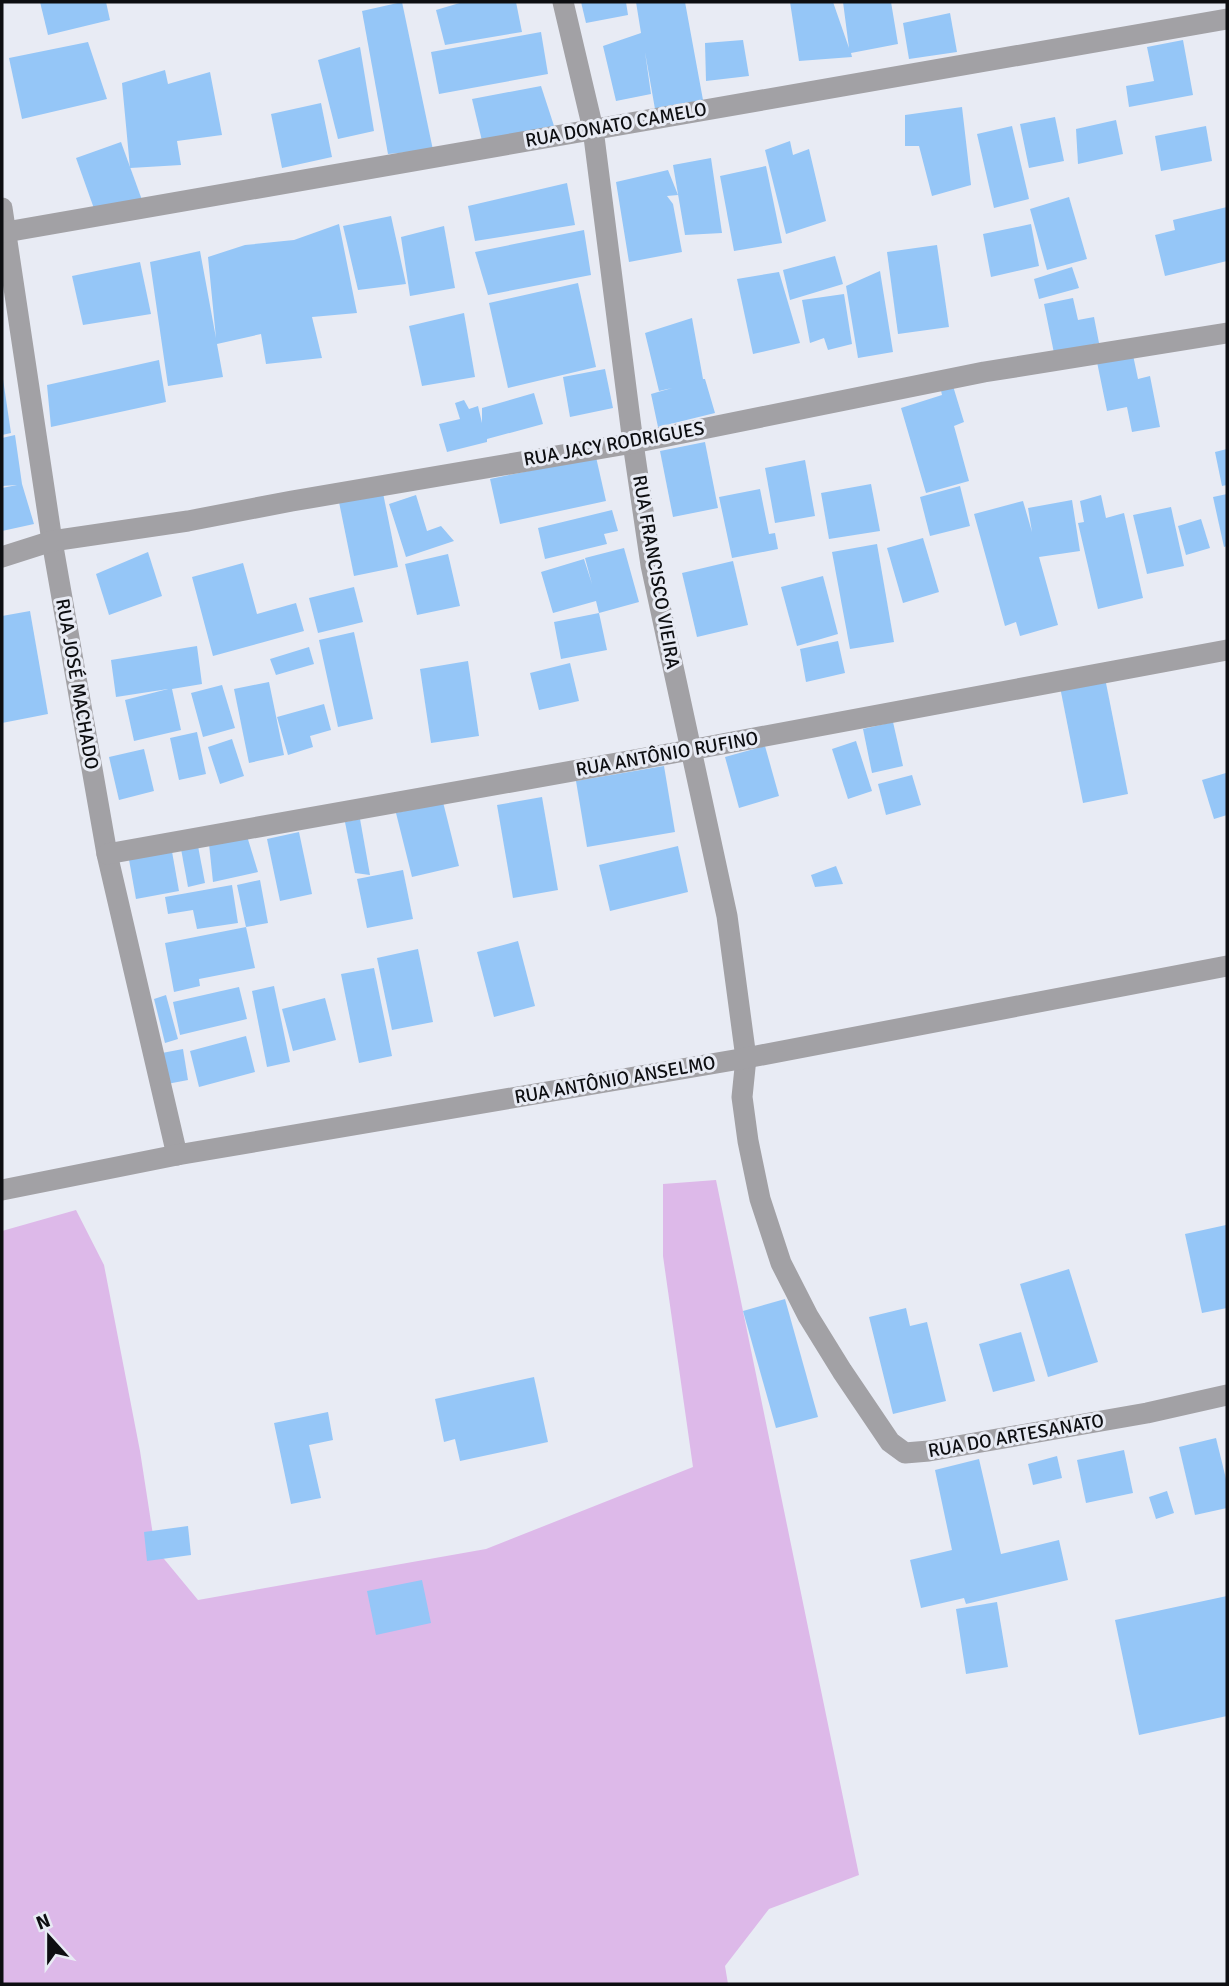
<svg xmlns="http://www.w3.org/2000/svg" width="1229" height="1986" font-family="Signika,sans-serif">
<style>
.green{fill:#ddb9e9}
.building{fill:#95c6f7}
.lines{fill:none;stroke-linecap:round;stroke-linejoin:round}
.minor{stroke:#a2a1a5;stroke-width:21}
.labels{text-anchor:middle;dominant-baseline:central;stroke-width:6;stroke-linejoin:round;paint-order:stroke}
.street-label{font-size:19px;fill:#0d0e11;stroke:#e8ebf4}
</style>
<rect width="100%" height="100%" fill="#e8ebf4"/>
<!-- green -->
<path class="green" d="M716 1180 859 1875 769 1909 725 1966 728 1984H2V1231L76 1210 104 1265 140 1451 155 1548 198 1600 486 1549 693 1467 663 1256V1184Z"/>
<!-- building -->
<g class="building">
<path d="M40 2H106L110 20 48 35Z"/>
<path d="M402 2 433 150 388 154 362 11Z"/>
<path d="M463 2H516L522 32 445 45 436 10Z"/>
<path d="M581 2H626L628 15 586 23Z"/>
<path d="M636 2H685L703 100 655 109 645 52 651 94 616 101 603 46 641 33Z"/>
<path d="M790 2H833L849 48 843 2H891L898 44 851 53 852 57 799 61Z"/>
<path d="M950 13 957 52 909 59 903 23Z"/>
<path d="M541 32 548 74 439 94 431 52Z"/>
<path d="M743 40 749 76 706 81 705 43Z"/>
<path d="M1183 40 1193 95 1129 107 1126 86 1154 81 1147 47Z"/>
<path d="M88 42 107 99 22 119 9 58Z"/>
<path d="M360 47 374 131 338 139 318 60Z"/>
<path d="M165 70 168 84 210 72 222 135 177 141 181 165 130 168 122 83Z"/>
<path d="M541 86 556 132 483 145 472 99Z"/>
<path d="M321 103 332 157 282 168 271 114Z"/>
<path d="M962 107 971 185 932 196 919 146H905V115Z"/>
<path d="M1055 117 1064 161 1029 168 1020 124Z"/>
<path d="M1116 120 1123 154 1078 164 1076 129Z"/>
<path d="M1012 126 1029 199 994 208 977 134Z"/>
<path d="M1206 126 1212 161 1161 171 1155 136Z"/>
<path d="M790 141 793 155 809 149 826 221 786 234 765 150Z"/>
<path d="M121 142 142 200 97 217 76 158Z"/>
<path d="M711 158 722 233 685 235 673 165Z"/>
<path d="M766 166 782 243 734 251 720 176Z"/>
<path d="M668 170 678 195 667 196 673 204 682 252 629 262 616 182Z"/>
<path d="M567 183 575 225 475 241 468 206Z"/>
<path d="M1069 197 1087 259 1047 270 1030 209Z"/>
<path d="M1227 207V261L1165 276 1155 235 1175 230 1173 220Z"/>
<path d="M391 216 406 284 358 290 343 226Z"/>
<path d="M339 224 357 313 312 317 322 358 266 364 261 334 217 344 223 377 168 386 150 262 200 251 216 338 208 257 245 245 294 240Z"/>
<path d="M1031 224 1039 266 991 277 983 234Z"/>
<path d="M444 226 455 288 410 296 401 237Z"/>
<path d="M584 230 591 275 488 295 475 252Z"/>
<path d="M937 245 949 327 898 334 887 252Z"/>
<path d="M835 256 843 284 790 300 783 270Z"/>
<path d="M140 262 151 314 83 325 72 276Z"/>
<path d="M1072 267 1079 288 1039 299 1034 279Z"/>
<path d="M880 271 893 352 858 358 846 286Z"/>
<path d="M779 272 800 343 753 354 737 279Z"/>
<path d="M578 283 596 367 508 388 489 303Z"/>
<path d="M844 294 852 344 828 350 824 338 810 343 802 300Z"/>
<path d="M1073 298 1078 320 1094 317 1099 343 1054 353 1044 304Z"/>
<path d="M464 313 475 377 422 386 409 326Z"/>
<path d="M692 318 703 379H705L715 413 658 427 651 394 672 388 659 391 645 333Z"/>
<path d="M1133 355 1138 379 1150 376 1160 427 1132 432 1127 407 1107 411 1097 362Z"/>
<path d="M159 360 166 402 51 427 47 385Z"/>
<path d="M605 369 613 408 570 417 563 377Z"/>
<path d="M2 379H3L11 433 2 435Z"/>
<path d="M940 386H953L964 422 954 426 969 481 926 493 901 408 942 395Z"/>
<path d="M534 393 543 424 487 439V442L447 452 439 424 460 419 455 403 464 400 469 409 478 406 482 423V408Z"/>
<path d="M15 435 22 484 34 524 2 531V488L17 485 2 486V438Z"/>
<path d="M705 442 718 508 673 517 660 451Z"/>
<path d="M1227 449V485L1222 486 1215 452Z"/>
<path d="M596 457 606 501 500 524 490 479Z"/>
<path d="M805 460 815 516 775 523 765 468Z"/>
<path d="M871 484 880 531 829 539 821 493Z"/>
<path d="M960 486 970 526 930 536 920 497Z"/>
<path d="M760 489 769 534 775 533 778 549 732 558 719 497Z"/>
<path d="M383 493 398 567 354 576 339 502Z"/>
<path d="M1227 494V546L1224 547 1213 497Z"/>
<path d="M416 495 427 531 441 526 454 541 406 557 389 504Z"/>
<path d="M1101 495 1106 518 1124 513 1143 598 1098 609 1078 523 1084 522 1080 501Z"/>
<path d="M1072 500 1080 551 1039 557 1058 625 1020 636 1016 622 1005 626 974 514 1023 501 1032 532 1028 508Z"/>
<path d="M1171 507 1184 566 1147 574 1133 515Z"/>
<path d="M612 510 618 531 604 534 607 544 545 559 538 528Z"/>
<path d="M1201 519 1210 548 1186 555 1178 526Z"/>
<path d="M923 538 939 592 903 603 887 548Z"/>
<path d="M877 544 894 642 850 649 832 552Z"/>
<path d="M624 548 639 602 599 613 596 601 553 613 541 572 584 559 592 584 585 558Z"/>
<path d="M148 552 162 596 109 615 96 574Z"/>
<path d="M448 554 460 606 417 615 405 564Z"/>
<path d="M733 561 748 625 697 637 682 573Z"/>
<path d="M243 563 257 614 296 603 304 631 213 656 192 577Z"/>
<path d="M823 576 838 634 797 646 781 587Z"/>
<path d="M354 587 363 622 318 633 309 598Z"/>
<path d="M30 611 48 714 2 723V616Z"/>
<path d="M599 613 607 650 561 659 554 622Z"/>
<path d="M354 632 373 719 338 727 319 640Z"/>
<path d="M838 641 845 673 806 682 800 649Z"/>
<path d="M197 646 202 684 172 689 181 730 134 741 125 700 168 689 116 697 111 660Z"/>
<path d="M309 647 314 664 276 675 270 659Z"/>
<path d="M468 661 479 736 431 743 420 669Z"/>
<path d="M570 663 579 701 539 710 530 673Z"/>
<path d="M1105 678 1128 794 1083 803 1060 687Z"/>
<path d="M269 682 284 755 249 763 234 689Z"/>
<path d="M222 685 235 728 203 737 191 693Z"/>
<path d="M324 704 331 730 310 736 313 747 288 755 277 717Z"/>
<path d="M893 722 903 766 872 773 863 729Z"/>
<path d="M197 732 206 774 179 780 170 738Z"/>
<path d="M232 739 244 776 220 784 208 747Z"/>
<path d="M856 741 872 791 848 799 832 749Z"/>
<path d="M765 746 779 796 739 808 725 757Z"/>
<path d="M144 749 154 791 119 800 109 757Z"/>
<path d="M664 766 675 832 587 847 576 781Z"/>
<path d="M1226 773 1227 815 1214 819 1202 780Z"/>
<path d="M912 775 921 805 886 815 878 784Z"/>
<path d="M542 797 558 890 513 898 497 805Z"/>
<path d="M443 802 459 866 412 877 396 813Z"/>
<path d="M360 819 370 875 355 873 345 822Z"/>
<path d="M299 832 312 894 280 901 267 839Z"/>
<path d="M247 836 258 872 213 882 209 844Z"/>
<path d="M171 846 179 891 136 899 128 854Z"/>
<path d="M198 846 205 883 188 887 181 849Z"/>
<path d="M678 846 688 892 610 911 599 865Z"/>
<path d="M836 866 843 884 815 887 811 875Z"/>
<path d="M403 870 413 919 367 928 357 879Z"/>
<path d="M260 880 268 923 246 927 255 968 199 979 200 986 174 992 165 943 246 927 237 885Z"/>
<path d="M232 885 238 923 197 929 193 910 168 914 165 897Z"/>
<path d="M518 941 535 1006 494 1017 477 952Z"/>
<path d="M418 949 433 1022 392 1030 377 958Z"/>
<path d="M374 968 392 1056 359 1063 341 974Z"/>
<path d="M274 986 290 1062 267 1067 252 991Z"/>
<path d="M239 987 247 1019 180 1035 173 1002Z"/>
<path d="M166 995 178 1039 165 1043 154 999Z"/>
<path d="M325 998 336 1040 293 1051 282 1009Z"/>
<path d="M246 1036 255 1072 199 1087 190 1051Z"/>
<path d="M183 1049 188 1080 167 1084 162 1053Z"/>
<path d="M1226 1225 1227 1308 1202 1313 1185 1234Z"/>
<path d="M1069 1269 1098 1362 1048 1377 1020 1284Z"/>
<path d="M785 1299 818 1417 776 1428 743 1311Z"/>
<path d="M906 1308 910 1326 927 1322 946 1401 893 1414 869 1317Z"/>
<path d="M1021 1332 1035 1381 993 1392 979 1344Z"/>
<path d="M534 1377 548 1442 460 1461 455 1439 444 1442 435 1399Z"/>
<path d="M328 1412 333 1440 309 1445 321 1498 291 1504 274 1423Z"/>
<path d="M1216 1438 1227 1483V1508L1195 1515 1179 1447Z"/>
<path d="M1124 1450 1133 1493 1086 1503 1077 1460Z"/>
<path d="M1057 1456 1062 1478 1033 1485 1028 1464Z"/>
<path d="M979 1459 1001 1554 1059 1540 1068 1580 966 1604 964 1598 921 1608 910 1560 952 1550 935 1470Z"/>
<path d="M1167 1491 1174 1513 1156 1519 1149 1497Z"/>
<path d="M188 1526 191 1555 147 1561 144 1532Z"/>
<path d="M422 1580 431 1623 376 1635 367 1591Z"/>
<path d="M1227 1596V1716L1139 1735 1115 1620Z"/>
<path d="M997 1602 1008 1667 966 1674 956 1609Z"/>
</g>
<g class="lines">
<!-- minor -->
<g class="minor">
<path d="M563 2 593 129 633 443 651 565 727 916 746 1058 742 1097 748 1141 760 1199 781 1263 808 1316 842 1371 890 1442 905 1453 929 1451 1147 1413 1227 1395"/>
<path d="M2 208 52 541 107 854 177 1155"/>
<path d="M6 232 1227 19"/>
<path d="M2 557 52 541 188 521 292 501 633 443 984 372 1227 333"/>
<path d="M107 854 690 750 1227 650"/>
<path d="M2 1190 177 1155 746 1058 1227 966"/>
</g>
</g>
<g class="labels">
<!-- street labels -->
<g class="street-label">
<text transform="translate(616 125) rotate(-10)">RUA DONATO CAMELO</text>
<text transform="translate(614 444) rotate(-10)">RUA JACY RODRIGUES</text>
<text transform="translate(656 572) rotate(80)">RUA FRANCISCO VIEIRA</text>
<text transform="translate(77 684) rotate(80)">RUA JOSÉ MACHADO</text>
<text transform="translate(667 754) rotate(-10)">RUA ANTÔNIO RUFINO</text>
<text transform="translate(615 1080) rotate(-10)">RUA ANTÔNIO ANSELMO</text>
<text transform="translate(1016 1436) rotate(-10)">RUA DO ARTESANATO</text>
</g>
</g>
<!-- border -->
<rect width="1229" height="1986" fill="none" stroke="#0d0e11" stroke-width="7"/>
<!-- north arrow -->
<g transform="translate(49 1937) rotate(339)" stroke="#e8ebf4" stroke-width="5" paint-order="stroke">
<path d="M0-5L12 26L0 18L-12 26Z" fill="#0d0e11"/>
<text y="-10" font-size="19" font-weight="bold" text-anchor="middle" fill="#0d0e11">N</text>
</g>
</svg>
